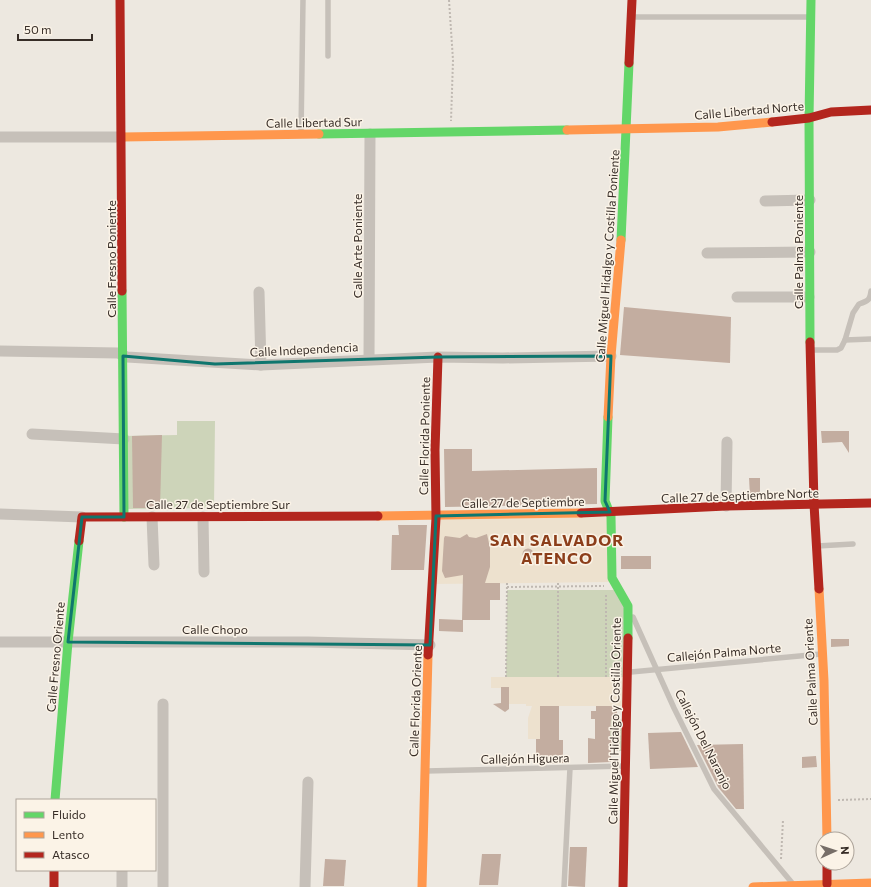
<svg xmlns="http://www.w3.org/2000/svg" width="871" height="887" font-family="Commissioner,sans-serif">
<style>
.green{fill:#cdd4b9}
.plaza{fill:#ede1ce}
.building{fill:#c3ada0}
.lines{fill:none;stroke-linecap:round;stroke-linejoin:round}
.path{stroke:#bfb8b1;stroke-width:2;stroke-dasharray:2 2;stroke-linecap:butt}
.lane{stroke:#c6c0b9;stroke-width:5.5}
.street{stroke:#c6c0b9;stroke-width:11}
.fast{stroke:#63d668;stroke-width:9}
.slow{stroke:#ff974d;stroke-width:9}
.jam{stroke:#b3261e;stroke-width:9}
.marked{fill:none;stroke:#0f766e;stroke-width:3;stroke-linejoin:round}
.labels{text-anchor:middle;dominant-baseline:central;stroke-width:3;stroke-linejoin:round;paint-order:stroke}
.street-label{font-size:12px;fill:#372d27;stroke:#fbf3e7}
.district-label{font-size:16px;font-weight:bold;letter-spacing:1px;fill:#8c3e1a;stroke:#fbf3e7}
</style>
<rect width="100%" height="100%" fill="#ede8e0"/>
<!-- green -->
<g class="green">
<path d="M177 421H215L214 508 124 509V436L177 435Z"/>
<path d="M507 590H614L625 608V677H506Z"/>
<path d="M611 719 625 720V751H619V740H610Z"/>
</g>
<!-- plaza -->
<g class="plaza">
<path d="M611 516 610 582 433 584 436 518Z"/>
<path d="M491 677H625V706H540V739H528V718L532 706H526V704H509V688H491Z"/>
</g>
<!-- building -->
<g class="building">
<path d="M624 307 731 317 730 363 620 355Z"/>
<path d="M821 431H849V453L842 442 822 443Z"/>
<path d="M162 435 160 508H133L132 436Z"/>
<path d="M444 449H472V471L597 468V504L445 507Z"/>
<path d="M749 478H760V496H750Z"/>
<path d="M398 525H427L424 570H391L392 535H399Z"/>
<path d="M467 534 469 537 476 538 487 534 490 548V567L485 583H500V600H490V620H463V632L439 631V619L462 620 463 575 445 578 442 571 444 538 445 536 460 538Z"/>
<circle cx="528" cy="554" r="5.5"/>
<rect x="621" y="556" width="30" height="13"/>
<path d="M831 639H849V646L831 647Z"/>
<path d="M501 687H509V709L505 712 493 704 501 703Z"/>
<path d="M540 706H559V740H563V763L536 764V739H540Z"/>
<path d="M596 706H617V719H611L610 740H618V751L611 750V762L588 763V738L595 739V719H591V711H596Z"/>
<path d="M681 732 698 767 650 769 648 733Z"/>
<path d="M743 744 744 809H736L718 787 697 745Z"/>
<path d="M816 756 817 767 802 768V757Z"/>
<path d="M570 847H587L585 887 568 886Z"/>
<path d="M482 854H501L498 885H479Z"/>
<path d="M325 859 346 860 344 886H323Z"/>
</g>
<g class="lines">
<!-- path -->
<g class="path">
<path d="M449 0 453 60 451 121"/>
<path d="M507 587 604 586"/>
<path d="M506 677 507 583"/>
<path d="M558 677V583"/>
<path d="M606 677V593"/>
<path d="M838 800 871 799"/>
<path d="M781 859 783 820"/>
</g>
<!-- lane -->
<g class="lane">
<path d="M632 17H810"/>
<path d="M328 56V0"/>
<path d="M301 134 303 0"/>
<path d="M845 340 853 313 859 304C868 301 870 300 871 291"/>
<path d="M810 350H837L841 348 845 340 871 339"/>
<path d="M817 546 853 544"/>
<path d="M633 617 674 708 714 789 793 884"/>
<path d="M631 672 821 654"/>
<path d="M426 771 625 766"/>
<path d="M564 887 570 768"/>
</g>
<!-- street -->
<g class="street">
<path d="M0 137H122"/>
<path d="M765 201 810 200"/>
<path d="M707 253 810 252"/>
<path d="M259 292 261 365"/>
<path d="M737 297H809"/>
<path d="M0 351 118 353 127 357 261 365 438 357 503 358 611 356"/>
<path d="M369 359 370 134"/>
<path d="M32 434 124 439"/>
<path d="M726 506 727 442"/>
<path d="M0 514 82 517"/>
<path d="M152 517 154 565"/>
<path d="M203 517 204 572"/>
<path d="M0 642H308L430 645"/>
<path d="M163 704V887"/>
<path d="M122 870V887"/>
<path d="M305 887 308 782"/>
</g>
<!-- fast -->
<g class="fast">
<path d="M319 134 567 130"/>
<path d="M621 240 629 63"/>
<path d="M122 291 124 517"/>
<path d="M810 342 809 118 811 0"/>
<path d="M608 417 605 501 611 516 612 578 628 606V638"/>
<path d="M55 800 68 642 79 541"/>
</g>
<!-- slow -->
<g class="slow">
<path d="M567 130 718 127 772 122"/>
<path d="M122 137 319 134"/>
<path d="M608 417 611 356 621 240"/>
<path d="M378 516 581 513"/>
<path d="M819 589 824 681 827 839"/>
<path d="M422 887 428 655"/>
<path d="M753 887 871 883"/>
</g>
<!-- jam -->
<g class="jam">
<path d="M120 0 122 291"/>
<path d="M629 63 632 0"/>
<path d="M772 122 809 118 831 112 871 110"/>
<path d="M810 342 814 504 819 589"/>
<path d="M581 513 726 506 871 503"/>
<path d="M79 541 82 517 378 516"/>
<path d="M428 655 436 518 435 450 438 357"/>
<path d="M827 863V884"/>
<path d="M54 870V887"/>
<path d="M623 887 628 638"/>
</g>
</g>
<!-- marked area -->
<path class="marked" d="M123 356 215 364 438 357 611 356 605 501 610 512 436 516 430 645 68 642 82 517H124Z"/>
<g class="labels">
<!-- street labels -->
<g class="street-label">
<text transform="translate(749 110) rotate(-5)">Calle Libertad Norte</text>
<text transform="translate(314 122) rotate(-1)">Calle Libertad Sur</text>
<text transform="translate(357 246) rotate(-90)">Calle Arte Poniente</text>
<text transform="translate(798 252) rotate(-90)">Calle Palma Poniente</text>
<text transform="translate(607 256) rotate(-86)">Calle Miguel Hidalgo y Costilla Poniente</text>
<text transform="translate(111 259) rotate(-90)">Calle Fresno Poniente</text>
<text transform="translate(304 349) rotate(-3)">Calle Independencia</text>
<text transform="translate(424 436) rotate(-89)">Calle Florida Poniente</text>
<text transform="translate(740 495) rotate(-2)">Calle 27 de Septiembre Norte</text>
<text transform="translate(523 502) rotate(-1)">Calle 27 de Septiembre</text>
<text x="218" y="504">Calle 27 de Septiembre Sur</text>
<text x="215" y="629">Calle Chopo</text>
<text transform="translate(724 652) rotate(-5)">Callejón Palma Norte</text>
<text transform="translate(55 657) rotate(-85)">Calle Fresno Oriente</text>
<text transform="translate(810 672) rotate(-93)">Calle Palma Oriente</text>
<text transform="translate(415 701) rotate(-88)">Calle Florida Oriente</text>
<text transform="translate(614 721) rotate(-89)">Calle Miguel Hidalgo y Costilla Oriente</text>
<text transform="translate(704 739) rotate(63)">Callejón Del Naranjo</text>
<text transform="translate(525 758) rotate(-1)">Callejón Higuera</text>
</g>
<!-- district labels -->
<g class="district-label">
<text x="557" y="539">SAN SALVADOR<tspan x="557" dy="18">ATENCO</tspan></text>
</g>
</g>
<!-- legend -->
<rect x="16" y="799" width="140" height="72" fill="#fbf3e7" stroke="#ada49a"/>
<rect x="24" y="812" width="20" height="6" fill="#63d668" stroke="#ada49a"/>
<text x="52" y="819" font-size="12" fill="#372d27">Fluido</text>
<rect x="24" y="832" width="20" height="6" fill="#ff974d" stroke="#ada49a"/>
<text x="52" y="839" font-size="12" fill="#372d27">Lento</text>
<rect x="24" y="852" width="20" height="6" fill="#b3261e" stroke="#ada49a"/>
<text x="52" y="859" font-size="12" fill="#372d27">Atasco</text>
<!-- north arrow -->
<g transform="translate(835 851) rotate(87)"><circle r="19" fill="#fbf3e7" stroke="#ada49a"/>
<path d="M0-3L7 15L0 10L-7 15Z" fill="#776e68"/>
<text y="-6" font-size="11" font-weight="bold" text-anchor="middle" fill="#372d27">N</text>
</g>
<!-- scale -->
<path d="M18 34v6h74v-6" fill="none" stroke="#372d27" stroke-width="2"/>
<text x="24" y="34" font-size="12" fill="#372d27" stroke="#fbf3e7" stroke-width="3" paint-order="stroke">50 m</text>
</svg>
